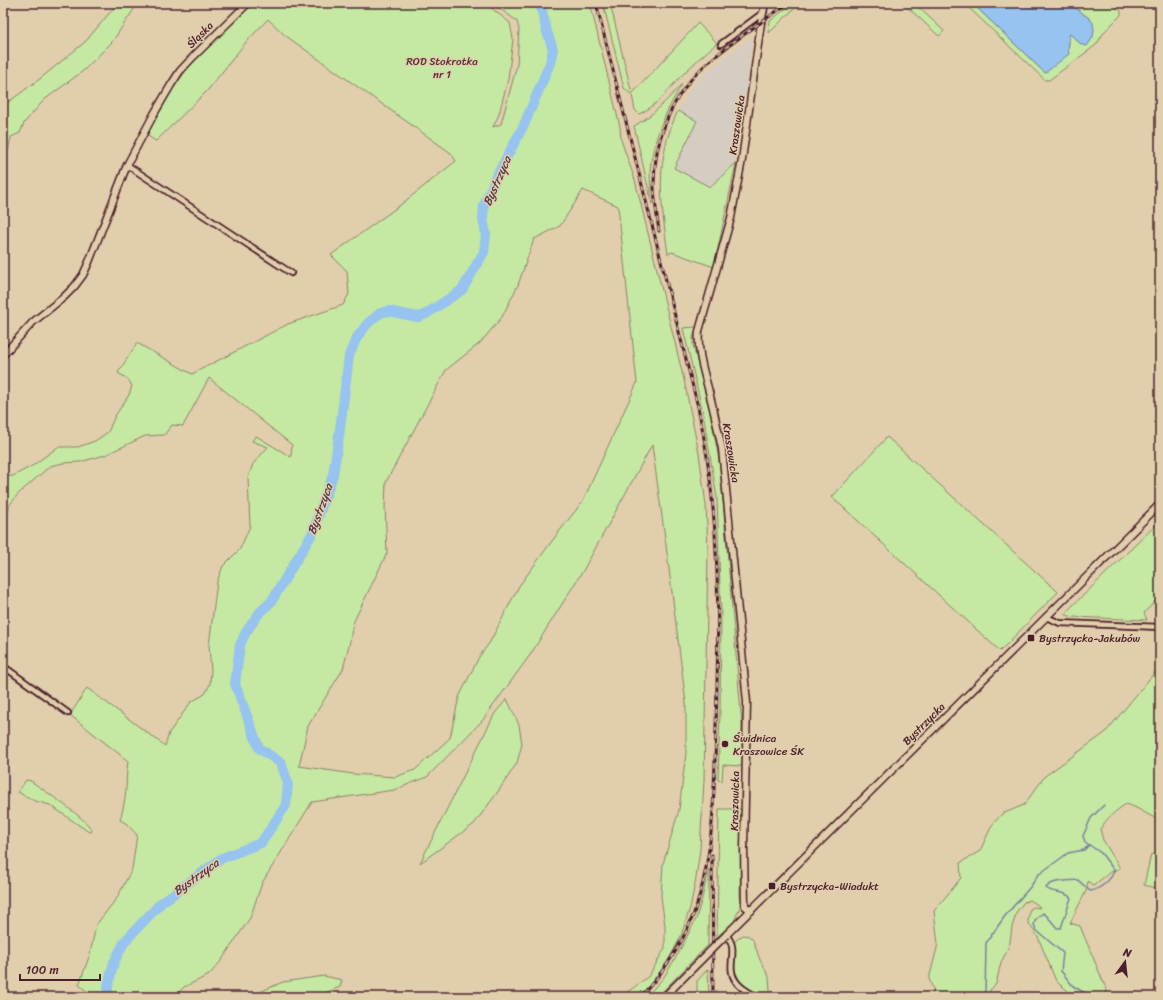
<svg xmlns="http://www.w3.org/2000/svg" width="1163" height="1000" font-family="Sriracha,sans-serif">
<style>
.built{fill:#d5ccc2}
.green{fill:#c5e8a2;stroke:#888466;fill-rule:evenodd}
.water{fill:#96c3f0;stroke:#7881a1}
.lines{fill:none;stroke-linecap:round;stroke-linejoin:round}
.stream{stroke:#7881a1;stroke-width:1.5}
.river{stroke:#96c3f0;stroke-width:10}
.street-casing{stroke:#4a1f2b;stroke-width:8}
.secondary-casing{stroke:#4a1f2b;stroke-width:9}
.street{stroke:#e1ceac;stroke-width:4.5}
.secondary{stroke:#e1ceac;stroke-width:6}
.rail-casing{stroke:#4a1f2b;stroke-width:3}
.rail{stroke:#e1ceac;stroke-width:1.5;stroke-dasharray:4.5;stroke-linecap:butt}
.secondary-bridge-casing{stroke:#4a1f2b;stroke-width:9;stroke-linecap:butt}
.secondary-bridge{stroke:#e1ceac;stroke-width:6}
.poi-dot{fill:#4a1f2b;stroke:#e1ceac;stroke-width:1.5}
.labels{text-anchor:middle;dominant-baseline:central;stroke-width:3;stroke-linejoin:round;paint-order:stroke}
.street-label{font-size:11px;fill:#4a1f2b;stroke:#e1ceac}
.park-label{font-size:11px;fill:#563337;stroke:#e1ceac}
.poi-label{font-size:11px;fill:#4a1f2b;stroke:#e1ceac;text-anchor:start}
.water-label{font-size:12px;font-style:italic;fill:#553849;stroke:#e1ceac}
</style>
<rect width="100%" height="100%" fill="#e1ceac"/>
<filter id="ink" filterUnits="userSpaceOnUse"><feTurbulence type="fractalNoise" baseFrequency=".025" numOctaves="2"/><feDisplacementMap in="SourceGraphic" scale="8" xChannelSelector="R" yChannelSelector="G"/><feConvolveMatrix kernelMatrix="1 2 1 2 8 2 1 2 1" color-interpolation-filters="sRGB"/></filter>
<g filter="url(#ink)">
<!-- built -->
<path class="built" d="M753 37 736 163 710 187 674 168 697 121 678 111 688 93 700 78 722 59Z"/>
<!-- green -->
<g class="green">
<path d="M118 3H138L112 42 83 71 44 100 24 123 20 133 11 137 3 175V106L41 78 85 42Z"/>
<path d="M254 3H485L510 23 513 39 508 79 499 114 493 127 501 124 517 65 519 30 517 21 492 3H590L620 127 621 140 635 180 684 380 699 454 706 505 708 550 704 780 700 849 696 878 690 908 681 936 668 961 652 983 638 997H621L649 976 665 948V926L661 896 663 864 679 810 686 753V703L666 545 652 445 584 569 530 655 482 721 427 777 394 790 312 802 262 883 250 918 221 961 209 975 184 987 174 997H94L79 985 90 954 96 925 117 898 132 869 137 835 127 824 120 820C122 813 124 805 125 798 127 785 126 773 128 761L70 715 87 688 165 746 169 733 191 702 205 694 210 684 211 670 209 646 217 582 223 566 240 549 250 526 248 478 253 464 268 447 252 441 256 436 291 457 292 445 209 378 183 426 172 425 164 435 145 436 105 455 80 462 63 463 50 466 18 494 9 506 3 548V477L13 476 32 466 58 447H78L95 441 108 432 115 416 129 395 132 386 128 379 118 373 137 343 192 374 288 324 343 305 349 294 347 271 331 255 399 206 456 161 451 153 286 36 268 19 246 42 207 91 156 141 146 135C157 117 166 97 179 80 200 51 228 27 254 3ZM583 190 618 206 637 383 583 501 555 537 519 586 490 642 479 657 459 697 450 738 415 770 395 777 353 774 299 766 308 726 343 669 350 641 353 623 387 553 385 507 386 482 446 370 480 343 502 317 518 285 534 239 560 226Z"/>
<path d="M603 3H610L632 94 698 23 717 43C704 54 692 65 680 77 668 90 656 107 639 114L635 110 632 95 624 88Z"/>
<path d="M793 3H800L769 33 770 21Z"/>
<path d="M903 3H914L944 31 939 36Z"/>
<path d="M964 3H972L1045 73 1068 50C1069 47 1069 38 1069 35L1070 34 1082 45 1090 19 1069 3H1111L1121 11V15L1105 31 1096 45 1049 80H1045Z"/>
<path d="M682 84C666 111 652 140 650 172 650 183 651 194 652 204L634 126C654 115 667 100 682 84Z"/>
<path d="M678 111 697 121 674 168 710 187 736 163 714 267 672 252 668 254C661 203 654 160 678 111Z"/>
<path d="M697 327 693 337V345L711 415 720 466 742 725V766L723 765 722 781 718 780 720 711 721 616 717 498 703 413 683 328Z"/>
<path d="M887 437 1058 592 1000 651 832 497Z"/>
<path d="M1160 521V596L1144 613 1147 620 1073 617 1064 614Z"/>
<path d="M1160 666V820C1148 816 1138 807 1126 804 1115 811 1107 818 1100 829L1103 840 1120 868 1109 873 1093 886 1088 881 1086 891 1070 923 1080 926 1107 991 1106 997H1075L1056 981 1038 937 1028 922 1030 909 1034 907 1040 908 1038 905 1030 900 1024 902 1017 911 1012 927 1010 942 1006 953 1001 962 996 984 990 990 989 997H930L934 991 929 979 938 944 934 911 961 878 960 863 980 851 992 825 1002 814 1024 805 1045 776 1105 733Z"/>
<path d="M507 699 519 725 522 744 517 763 497 793 474 824 420 863 495 713Z"/>
<path d="M26 780 31 781C43 790 89 820 92 831L89 832 50 805 35 801 18 792Z"/>
<path d="M719 809H741L740 907 734 921 717 937Z"/>
<path d="M1151 854 1160 855V889L1144 885Z"/>
<path d="M709 869 708 945 657 997H646L664 977 678 954 696 919 701 902Z"/>
<path d="M743 935 749 936 753 940 760 960 769 977 770 991 782 997C776 997 769 998 763 997 757 995 752 991 747 987 732 976 733 959 734 942Z"/>
<path d="M708 969 709 997H697V981Z"/>
<path d="M324 976 342 980 340 987 314 997H248L283 982Z"/>
</g>
<!-- water -->
<path class="water" d="M972 3H1069L1090 19 1093 23 1094 30 1093 37 1087 46 1082 45 1070 34 1069 35C1070 41 1067 47 1069 54L1045 73Z"/>
<g class="lines">
<!-- stream -->
<g class="stream">
<path d="M985 997 986 943 1005 916 1031 886 1038 875 1068 853 1084 850 1089 845"/>
<path d="M1097 997 1083 992 1073 986 1061 971 1063 953 1036 930 1034 924 1036 919 1043 913 1047 916 1057 928H1061L1071 898C1064 890 1053 894 1046 888 1051 880 1068 881 1078 880L1090 891C1099 890 1113 879 1114 870L1101 853 1085 842 1083 836 1091 818 1104 805"/>
</g>
<!-- river -->
<path class="river" d="M108 997V986L114 962 125 941 161 903 222 858 261 843 286 805 288 783 281 763 259 748 235 684 240 645 246 632 260 612 271 602 312 534 333 475 340 429 349 356 356 339 367 324 380 313 388 311 418 317 426 314 462 290 484 252 486 234 483 219 484 205 496 177 524 125 550 63 553 49 547 32 540 3"/>
<defs>
<g id="street">
<path d="M721 44 764 12"/>
<path d="M127 165 291 273"/>
<path d="M1046 617 1060 623 1160 627"/>
<path d="M3 666 68 713"/>
<path d="M726 935C729 938 731 941 732 946 734 957 728 970 735 980 739 988 750 993 758 997"/>
</g>
<g id="secondary">
<path d="M3 355 33 322 64 297 74 287 83 275 89 262 127 165 154 114 171 85 180 71 193 57 248 3"/>
<path d="M751 911 745 906 744 848 747 702 722 449C718 430 714 411 709 392 704 372 697 352 699 331L731 218 742 160 761 23 765 3"/>
<path d="M726 935 1160 504"/>
<path d="M664 997 702 959"/>
</g>
</defs>
<!-- street casing -->
<use href="#street" class="street-casing"/>
<!-- secondary casing -->
<use href="#secondary" class="secondary-casing"/>
<!-- street -->
<use href="#street" class="street"/>
<!-- secondary -->
<use href="#secondary" class="secondary"/>
<defs>
<g id="rail">
<path d="M596 3 698 407C721 513 719 620 716 727 714 785 715 845 698 901 687 937 667 969 640 997"/>
<path d="M659 231C657 217 655 202 654 188 653 142 671 96 705 65 731 42 761 23 788 3"/>
<path d="M712 855 713 997"/>
</g>
</defs>
<!-- rail casing -->
<use href="#rail" class="rail-casing"/>
<!-- rail -->
<use href="#rail" class="rail"/>
<defs>
<path id="secondary-bridge" d="M702 959 726 935"/>
</defs>
<!-- secondary-bridge casing -->
<use href="#secondary-bridge" class="secondary-bridge-casing"/>
<!-- secondary-bridge -->
<use href="#secondary-bridge" class="secondary-bridge"/>
</g>
</g>
<!-- markers -->
<g class="poi-dot">
<rect x="1027" y="634" width="8" height="8" rx="2"/>
<circle cx="725" cy="744" r="4"/>
<rect x="768" y="882" width="8" height="8" rx="2"/>
</g>
<g class="labels">
<!-- street labels -->
<g class="street-label">
<text transform="translate(200 35) rotate(-45)">Śląska</text>
<text transform="translate(737 125) rotate(-82)">Kraszowicka</text>
<text transform="translate(731 453) rotate(81)">Kraszowicka</text>
<text transform="translate(924 724) rotate(-45)">Bystrzycka</text>
<text transform="translate(735 801) rotate(-89)">Kraszowicka</text>
</g>
<!-- park labels -->
<g class="park-label">
<text x="442" y="61">ROD Stokrotka<tspan x="442" dy="13">nr 1</tspan></text>
</g>
<!-- poi labels -->
<g class="poi-label">
<text x="1039" y="638">Bystrzycka-Jakubów</text>
<text x="733" y="738">Świdnica<tspan x="733" dy="13">Kraszowice ŚK</tspan></text>
<text x="780" y="886">Bystrzycka-Wiadukt</text>
</g>
<!-- water labels -->
<g class="water-label">
<text transform="translate(497 181) rotate(-66)">Bystrzyca</text>
<text transform="translate(320 509) rotate(-70)">Bystrzyca</text>
<text transform="translate(196 877) rotate(-36)">Bystrzyca</text>
</g>
</g>
<!-- margin -->
<rect width="1163" height="1000" fill="none" stroke="#e1ceac" stroke-width="16"/>
<rect x="8" y="8" width="1147" height="984" fill="none" stroke="#4a1f2b" stroke-width="1.5" filter="url(#ink)"/>
<!-- north arrow -->
<g transform="translate(1125 962) rotate(15)" stroke="#e1ceac" stroke-width="3" paint-order="stroke">
<path d="M0-3L7 15L0 10L-7 15Z" fill="#4a1f2b"/>
<text y="-6" font-size="11" font-weight="bold" text-anchor="middle" fill="#4a1f2b">N</text>
</g>
<!-- scale -->
<path d="M20 974v6h80v-6" fill="none" stroke="#4a1f2b" stroke-width="2"/>
<text x="26" y="974" font-size="12" fill="#4a1f2b" stroke="#e1ceac" stroke-width="3" paint-order="stroke">100 m</text>
</svg>
